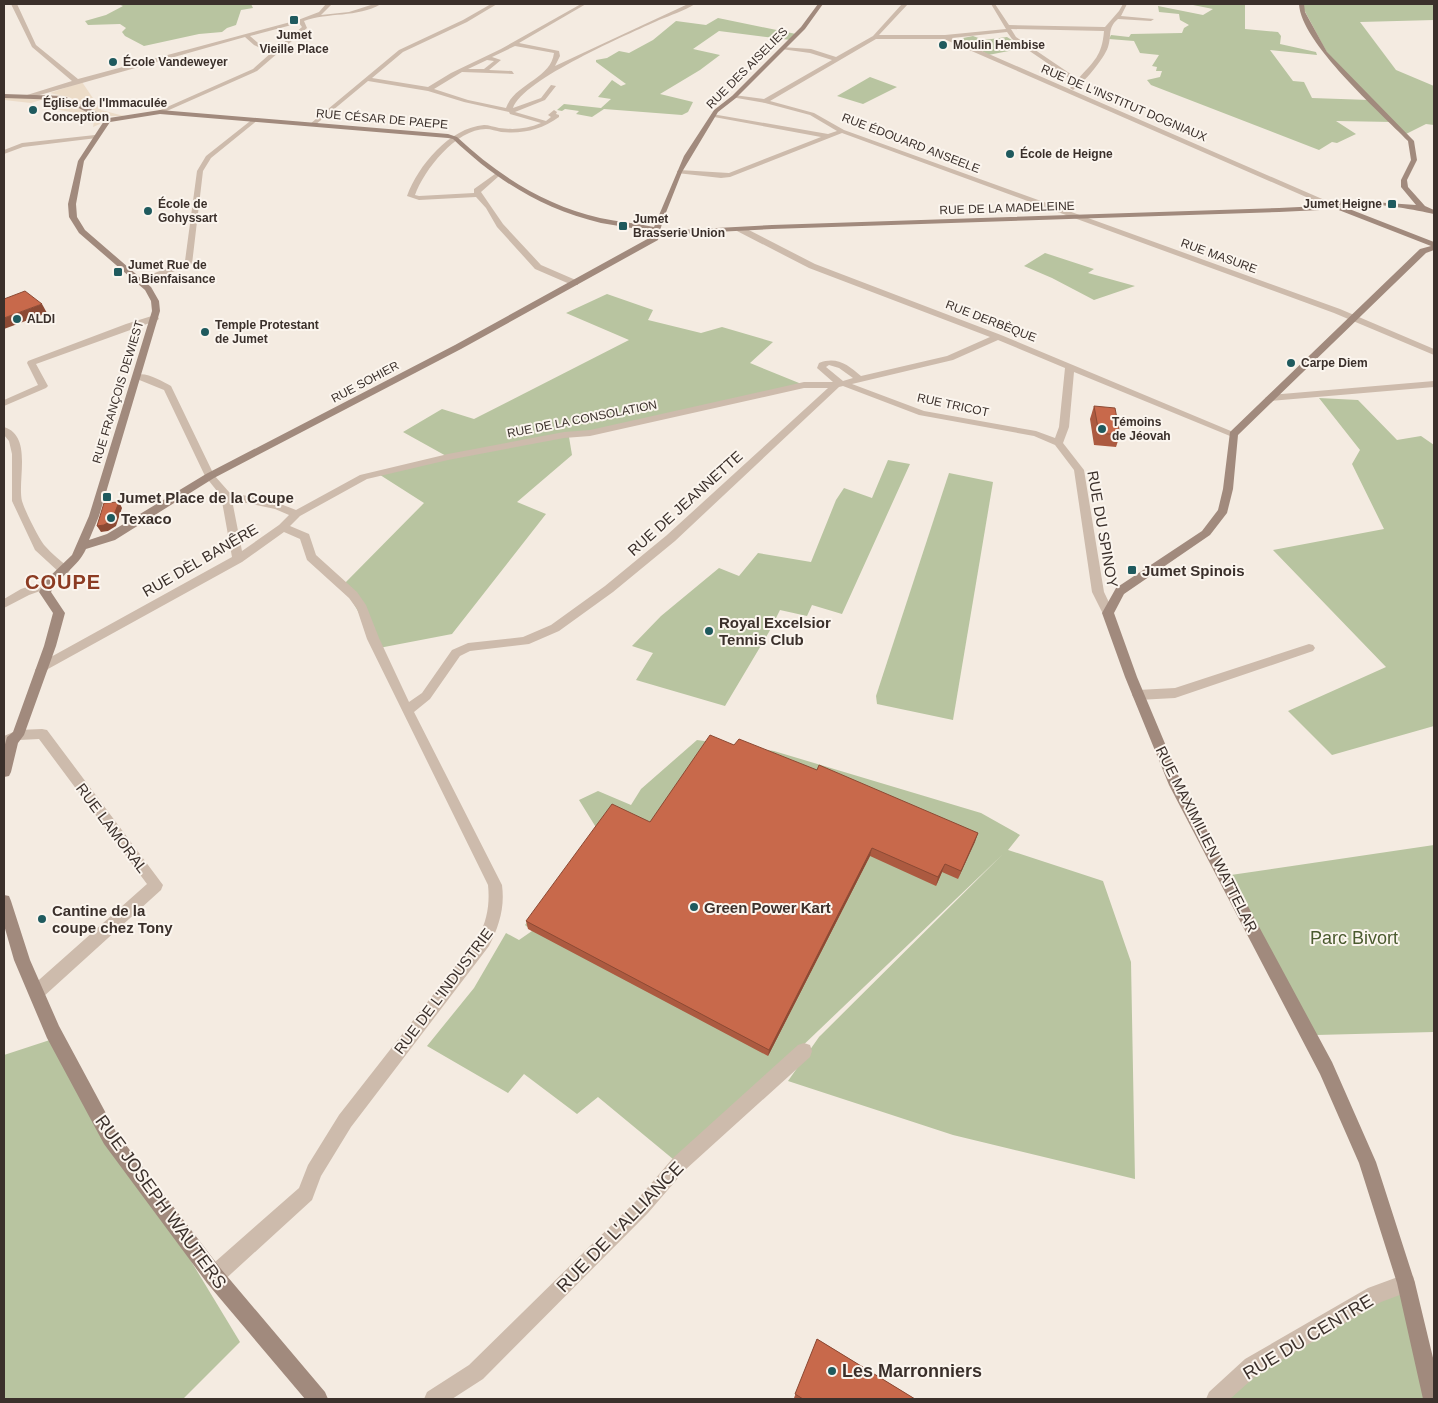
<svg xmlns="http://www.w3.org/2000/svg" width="1438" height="1403" font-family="Arial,sans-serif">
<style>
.green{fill:#b8c4a0}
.plaza{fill:#ecdcc8}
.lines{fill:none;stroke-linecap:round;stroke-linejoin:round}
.street{fill:#cdbbac;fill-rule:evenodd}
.secondary{fill:#a18a7d;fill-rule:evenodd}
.wall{fill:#ac5a40}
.shaded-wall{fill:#8c4a34}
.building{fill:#c8694b;stroke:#8c4a34}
.poi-dot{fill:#1f5a5e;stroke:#fbf5ee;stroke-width:2}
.labels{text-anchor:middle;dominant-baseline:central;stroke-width:4;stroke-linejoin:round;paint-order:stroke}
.far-poi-label{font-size:12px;font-weight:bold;fill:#3b302b;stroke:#fbf5ee;text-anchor:start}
.far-street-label{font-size:12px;fill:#3b302b;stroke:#fbf5ee}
.poi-label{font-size:15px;font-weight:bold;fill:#3b302b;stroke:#fbf5ee;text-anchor:start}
.street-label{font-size:15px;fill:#3b302b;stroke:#fbf5ee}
.near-park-label{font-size:18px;fill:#4a5a2e;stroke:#fbf5ee}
.near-street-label{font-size:18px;fill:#3b302b;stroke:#fbf5ee}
.near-poi-label{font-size:18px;font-weight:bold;fill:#3b302b;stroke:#fbf5ee;text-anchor:start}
.district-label{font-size:20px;font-weight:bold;letter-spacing:1px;fill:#8c3b22;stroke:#fbf5ee}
</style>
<rect width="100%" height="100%" fill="#f4ebe1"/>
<!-- green -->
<g class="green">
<path d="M118 4H251L253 8 241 10 236 25 227 28 222 32 199 34 144 46 125 36 122 32 126 28 120 24 88 25 85 21 106 15 123 6Z"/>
<path d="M1188 4H1245V29L1278 32 1281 36 1280 44 1316 52 1317 55 1270 50 1293 81 1304 82 1312 98 1369 100 1332 62 1301 4H1434V20L1360 22 1396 70 1434 86V125L1426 124 1404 135 1393 122 1336 121 1356 134 1337 143 1332 142 1319 150 1151 85 1147 80 1160 77 1162 71H1156L1157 67 1152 66 1159 55 1140 53 1134 41 1109 39 1111 35 1129 37 1131 34 1182 33 1184 28 1189 25 1180 20 1179 14 1159 12 1158 6 1203 15 1213 9Z"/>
<path d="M718 18 796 34 791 40 719 31 693 49 720 55 700 70 660 94 693 102 688 112 682 115 604 109 592 117 576 114 579 111 565 109 562 111 557 110 564 104 601 108 611 99 598 97 612 80 621 86 626 84 596 62V60L607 58 619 51 629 53 653 40 676 21 706 25Z"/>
<path d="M973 36 984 40 1007 37 1024 48 988 55 982 51 984 50 958 39Z"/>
<path d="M870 77 897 87 863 104 837 96Z"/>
<path d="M1045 253 1094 269 1088 273 1135 286 1094 300 1052 278 1024 266Z"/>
<path d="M607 294 653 310 648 320 701 333 722 327 773 342 750 363 804 385 569 437 572 455 517 502 546 514 452 634 379 648 343 585 424 503 377 473 448 457 403 432 442 409 474 419 629 340 566 313Z"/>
<path d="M1319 398 1358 400 1397 440 1421 436 1434 445V726L1332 755 1288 711 1386 667 1273 550 1384 529 1352 464 1360 450Z"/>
<path d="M888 460 910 464 842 614 812 605 807 616 780 610 769 632 725 706 636 680 653 653 632 646 661 616 719 568 739 576 758 553 811 562 836 500 844 488 872 498Z"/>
<path d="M949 473 993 482 953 720 877 704 876 696Z"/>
<path d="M697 740 774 751 981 813 1020 835 1008 850 1103 881 1131 962 1135 1179 953 1135 788 1081 819 1037 1003 854 679 1164 598 1097 577 1114 524 1074 508 1093 427 1046 474 988 506 933 519 940 532 931 525 925 597 829 579 800 598 791 631 805 641 789Z"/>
<path d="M1434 845V1032L1316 1035 1224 876Z"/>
<path d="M56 1038 240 1342 183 1399H4V1055Z"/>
<path d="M1406 1283 1433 1399H1222L1315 1330Z"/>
</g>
<!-- plaza -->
<g class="plaza">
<path d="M82 82 101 110 124 116H105L69 97 50 93Z"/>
<path d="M51 97 61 99 98 118 100 124 93 127 94 121 86 115 55 109 60 104 55 101 41 100 31 103 4 100V98Z"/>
</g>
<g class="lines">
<!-- street -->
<g class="street">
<path d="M11 4H17L36 45 78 79 298 20 319 12 326 4H332L321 15 349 12 374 4H381C357 18 328 12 304 21L307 28 257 71 160 114 158 113V111L253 69 271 53 254 45 245 37 29 98 27 95 72 81 32 47ZM299 23 302 27 274 51 258 43 250 36Z"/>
<path d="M491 4H497L467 22 403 52 372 78 428 87 451 73 501 49 581 4H586L519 43 559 51 560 56 555 66 688 4H695C684 11 671 15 659 20 629 34 523 79 513 108L541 98 551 85 556 86 545 100 515 112 546 121 551 117 548 115 554 110 557 112 556 114 559 115V117C541 130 523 134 501 132 496 131 491 129 486 129 456 129 424 170 415 195L419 196 474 193V189L495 174H499V176L481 192 503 224 541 265 578 281V285H572L535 269 497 227 486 208 476 197 419 200 407 196C418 166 449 128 484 125 489 125 494 127 499 128 514 130 527 129 541 123L510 114 509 112 464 102 428 91 368 81 315 125 310 124 399 50 463 20ZM515 46 554 53C551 79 514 84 506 108L468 100 434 89 462 72 514 74 512 71 489 70 501 60 492 57ZM487 60 494 61 484 69H468Z"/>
<path d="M902 4H908L879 35H945L1006 29 991 4H995L1009 25 1105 27 1119 11 1123 4H1127L1121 16 1154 19 1151 21 1118 19C1107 28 1112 36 1108 47 1104 59 1083 84 1073 90L1070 88 1075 82 1012 39 1007 32 952 38 1336 205 1329 207 944 39H876L770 101 814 113 844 130 1340 309 1434 349V355L1334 313 842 133 730 177 721 178 677 173V171L679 170 729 173 821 137 714 117 711 115 712 114 828 134 837 131 810 115 765 103 731 97 734 95 764 99 832 60 810 53 781 49V47L811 49 836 57 873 36ZM1011 29 1104 31C1102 56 1094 61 1078 79L1016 37Z"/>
<path d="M254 118 259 119 211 158 203 171 192 264 143 284H137V280L185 261 197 171 206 156Z"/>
<path d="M95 135 97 136V138L23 147 4 154V150L22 143Z"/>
<path d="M737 227H743L815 264 1001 335 1238 434 1233 437 1230 436 1074 372 1069 427 1063 443 1084 470 1104 592 1114 613 1108 617 1104 616 1092 592 1074 470 1055 445 1034 436 919 415 843 386 839 387 675 541 613 592 559 631 529 644 470 651 460 656 430 699 414 712 502 885C505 908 499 926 489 946L351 1127 321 1176 312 1200 221 1283 214 1285 207 1283 205 1276 207 1269 299 1188 308 1165 339 1115 479 936C487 920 490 904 488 885L367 639 357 609 349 598 307 560 300 539 284 532 242 562 48 669 45 673H37L35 670 40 663 232 557 221 496 205 476 164 390 132 377C143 369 161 381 171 386L214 475 229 492 278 503 296 510 360 475 448 454 564 432 590 430 804 382H833L817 368 819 363C837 356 848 365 861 376L947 356 990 337 809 268 737 231ZM998 340 1065 368 1059 427 1055 438 1036 431 924 411 852 384 953 360ZM829 365 839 368 853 378 843 381 826 367ZM804 388H828L667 535 605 586 551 625 523 637 468 643 452 650 422 693 409 702 379 638 366 605 357 592 316 555 309 534 290 526 300 516 367 479 448 460 564 438 590 436ZM232 500 275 509 289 515 279 525 242 551Z"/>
<path d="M155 315 159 318 158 320 36 364 48 386 46 388 4 406V400L38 385 27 363 28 361 126 324Z"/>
<path d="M1434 381V387L1270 401 1265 398 1270 395Z"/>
<path d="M4 427C33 436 17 480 22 501 25 511 39 539 45 546 52 554 60 560 68 567L70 570 68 573H60L35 550 12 501V454L9 441 4 435Z"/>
<path d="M50 579 56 583 54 586 29 595 4 608V599L21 589Z"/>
<path d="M1309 644 1313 645 1315 648 1313 651 1175 698 1138 700 1134 698 1132 695 1134 692 1138 690 1175 688Z"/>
<path d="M42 729 47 730 163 885 161 890 43 997 37 999 31 997 29 992 31 987 147 884 39 739 19 740 4 746V736L18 730Z"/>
<path d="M804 1043 810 1045 812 1051 810 1057 685 1170 648 1213 483 1379 452 1399H424L427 1392 469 1365 636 1201 673 1158 798 1045Z"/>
<path d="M1406 1274 1413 1276 1415 1283 1413 1290 1381 1302 1259 1373 1230 1399H1206L1209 1392 1245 1359 1368 1288Z"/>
</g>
<!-- secondary -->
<g class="secondary">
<path d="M818 4H823L805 29 736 98 718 112 682 172 663 220 660 231 772 225 1279 208 1320 206 1344 200 1416 205 1401 187V180L1411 160 1408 141C1380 112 1301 43 1299 4H1304L1305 12 1327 52 1414 141 1417 160 1407 180 1408 187 1425 206 1434 210V214C1412 209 1361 200 1339 205L1434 242V250L1426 253 1238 435 1233 489 1227 513 1210 535 1124 594 1114 613 1137 677 1182 784 1332 1062 1376 1162 1415 1283 1434 1362V1399H1423L1397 1283 1359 1163 1320 1074 1169 785 1125 677 1102 613 1116 588 1202 531 1218 510 1223 489 1230 432 1420 249 1431 246 1331 207 1320 210 1279 212 772 229 659 235 658 240 461 349 214 478 115 540 86 549C78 567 60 575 51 592L65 613 56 646 24 735 18 743 11 772 9 776 4 777V748L7 737 13 732 44 646 53 613 39 592 46 580 72 555 89 516 152 311 151 301 145 290 79 233 69 217 68 204 78 161 104 121 63 100 4 98V94L64 96 109 118 160 110 448 134 457 137C499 176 544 205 600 218 618 222 636 223 654 227L684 156 714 110 732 96 801 27ZM160 114 448 138 453 139C496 180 542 209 601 223 617 226 633 228 650 231L652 233 651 237 455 345 206 474 107 534 89 540 99 516 160 311 159 301 151 287 85 230 77 217 76 204 84 161 110 122Z"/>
<path d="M4 895 9 896 11 901 30 960 59 1026 116 1132 221 1269 325 1392 328 1399H305L207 1283 104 1144 47 1038 14 960 4 925Z"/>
</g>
</g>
<!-- wall -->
<g class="wall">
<path d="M1094 406 1120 435 1116 447 1094 445 1090 419Z"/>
<path d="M734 745 978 833 958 879 942 872 936 886 870 856 768 1056 528 929 526 921 650 822Z"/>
<path d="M817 1339 915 1399H796L794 1398Z"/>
</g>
<!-- shaded-wall -->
<g class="shaded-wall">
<path d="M42 304 47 313 4 329V318Z"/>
<path d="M119 502 122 508 116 526 108 531 101 532 97 526Z"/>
<path d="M978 833 975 842 958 879 961 871Z"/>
<path d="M872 848 870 856 768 1056 769 1050Z"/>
<path d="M945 864 942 872 936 886 938 877Z"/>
</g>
<!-- building -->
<g class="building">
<path d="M25 291 42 304 4 318V299Z"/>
<path d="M1094 406 1115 408 1120 435 1099 433Z"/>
<path d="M119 502 112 520 104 525 97 526 104 503Z"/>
<path d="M710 735 734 745 739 739 817 770 819 765 978 833 961 871 945 864 938 877 872 848 769 1050 526 921 612 804 650 822Z"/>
<path d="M817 1339 915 1399H803L795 1394Z"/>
</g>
<!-- markers -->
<g class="poi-dot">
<rect x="289" y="15" width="10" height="10" rx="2.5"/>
<circle cx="943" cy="45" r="5"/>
<circle cx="113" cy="62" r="5"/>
<circle cx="33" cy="110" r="5"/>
<circle cx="1010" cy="154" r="5"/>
<rect x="1387" y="199" width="10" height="10" rx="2.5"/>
<circle cx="148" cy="211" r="5"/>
<rect x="618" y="221" width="10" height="10" rx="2.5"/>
<rect x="113" y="267" width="10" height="10" rx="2.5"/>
<circle cx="17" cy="319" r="5"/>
<circle cx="205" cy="332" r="5"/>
<circle cx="1291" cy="363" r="5"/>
<circle cx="1102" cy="429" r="5"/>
<rect x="102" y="492" width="10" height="10" rx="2.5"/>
<circle cx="111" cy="518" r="5"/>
<rect x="1127" y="565" width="10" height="10" rx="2.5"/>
<circle cx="709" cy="631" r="5"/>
<circle cx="694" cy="907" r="5"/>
<circle cx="42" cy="919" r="5"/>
<circle cx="832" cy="1371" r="5"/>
</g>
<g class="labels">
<!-- far-poi labels -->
<g class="far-poi-label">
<text x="294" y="35" text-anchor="middle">Jumet<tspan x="294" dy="14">Vieille Place</tspan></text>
<text x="953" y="45">Moulin Hembise</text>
<text x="123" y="62">École Vandeweyer</text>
<text x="43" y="103">Église de l'Immaculée<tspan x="43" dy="14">Conception</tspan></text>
<text x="1020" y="154">École de Heigne</text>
<text x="158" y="204">École de<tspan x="158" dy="14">Gohyssart</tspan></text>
<text x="1382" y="204" text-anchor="end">Jumet Heigne</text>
<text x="633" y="219">Jumet<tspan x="633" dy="14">Brasserie Union</tspan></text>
<text x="128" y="265">Jumet Rue de<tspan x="128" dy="14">la Bienfaisance</tspan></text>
<text x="27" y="319">ALDI</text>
<text x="215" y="325">Temple Protestant<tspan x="215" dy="14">de Jumet</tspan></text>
<text x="1301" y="363">Carpe Diem</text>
<text x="1112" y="422">Témoins<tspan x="1112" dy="14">de Jéovah</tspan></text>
</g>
<!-- far-street labels -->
<g class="far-street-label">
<text transform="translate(747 68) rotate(-45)">RUE DES AISELIES</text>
<text transform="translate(1124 103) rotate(23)">RUE DE L'INSTITUT DOGNIAUX</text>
<text transform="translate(382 119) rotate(5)">RUE CÉSAR DE PAEPE</text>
<text transform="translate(911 143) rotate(21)">RUE ÉDOUARD ANSEELE</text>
<text transform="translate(1007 208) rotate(-2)">RUE DE LA MADELEINE</text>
<text transform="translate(1219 256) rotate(20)">RUE MASURE</text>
<text transform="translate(991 321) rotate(21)">RUE DERBÈQUE</text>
<text transform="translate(365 382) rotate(-28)">RUE SOHIER</text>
<text transform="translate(118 392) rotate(-73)">RUE FRANÇOIS DEWIEST</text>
<text transform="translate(953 405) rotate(12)">RUE TRICOT</text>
<text transform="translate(582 419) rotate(-11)">RUE DE LA CONSOLATION</text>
</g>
<!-- poi labels -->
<g class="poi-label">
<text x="117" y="497">Jumet Place de la Coupe</text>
<text x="121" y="518">Texaco</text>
<text x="1142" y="570">Jumet Spinois</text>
<text x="719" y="622">Royal Excelsior<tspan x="719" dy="17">Tennis Club</tspan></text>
<text x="704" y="907">Green Power Kart</text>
<text x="52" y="910">Cantine de la<tspan x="52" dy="17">coupe chez Tony</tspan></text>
</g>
<!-- street labels -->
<g class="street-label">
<text transform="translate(685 503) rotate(-42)">RUE DE JEANNETTE</text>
<text transform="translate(1103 529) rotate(80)">RUE DU SPINOY</text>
<text transform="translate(200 560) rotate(-30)">RUE DÈL BANÊRE</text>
<text transform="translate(112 828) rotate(53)">RUE LAMORAL</text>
<text transform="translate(1207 839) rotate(63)">RUE MAXIMILIEN WATTELAR</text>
<text transform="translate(443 991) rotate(-53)">RUE DE L'INDUSTRIE</text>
</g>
<!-- near-park labels -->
<g class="near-park-label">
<text x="1354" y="938">Parc Bivort</text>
</g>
<!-- near-street labels -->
<g class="near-street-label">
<text transform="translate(161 1202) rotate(54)">RUE JOSEPH WAUTERS</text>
<text transform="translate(620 1227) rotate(-46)">RUE DE L'ALLIANCE</text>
<text transform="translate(1308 1337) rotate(-31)">RUE DU CENTRE</text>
</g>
<!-- near-poi labels -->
<g class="near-poi-label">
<text x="842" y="1371">Les Marronniers</text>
</g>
<!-- district labels -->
<g class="district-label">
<text x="63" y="582">COUPE</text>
</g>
</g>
<!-- border -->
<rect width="1438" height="1403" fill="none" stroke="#3b302b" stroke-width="10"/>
</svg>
